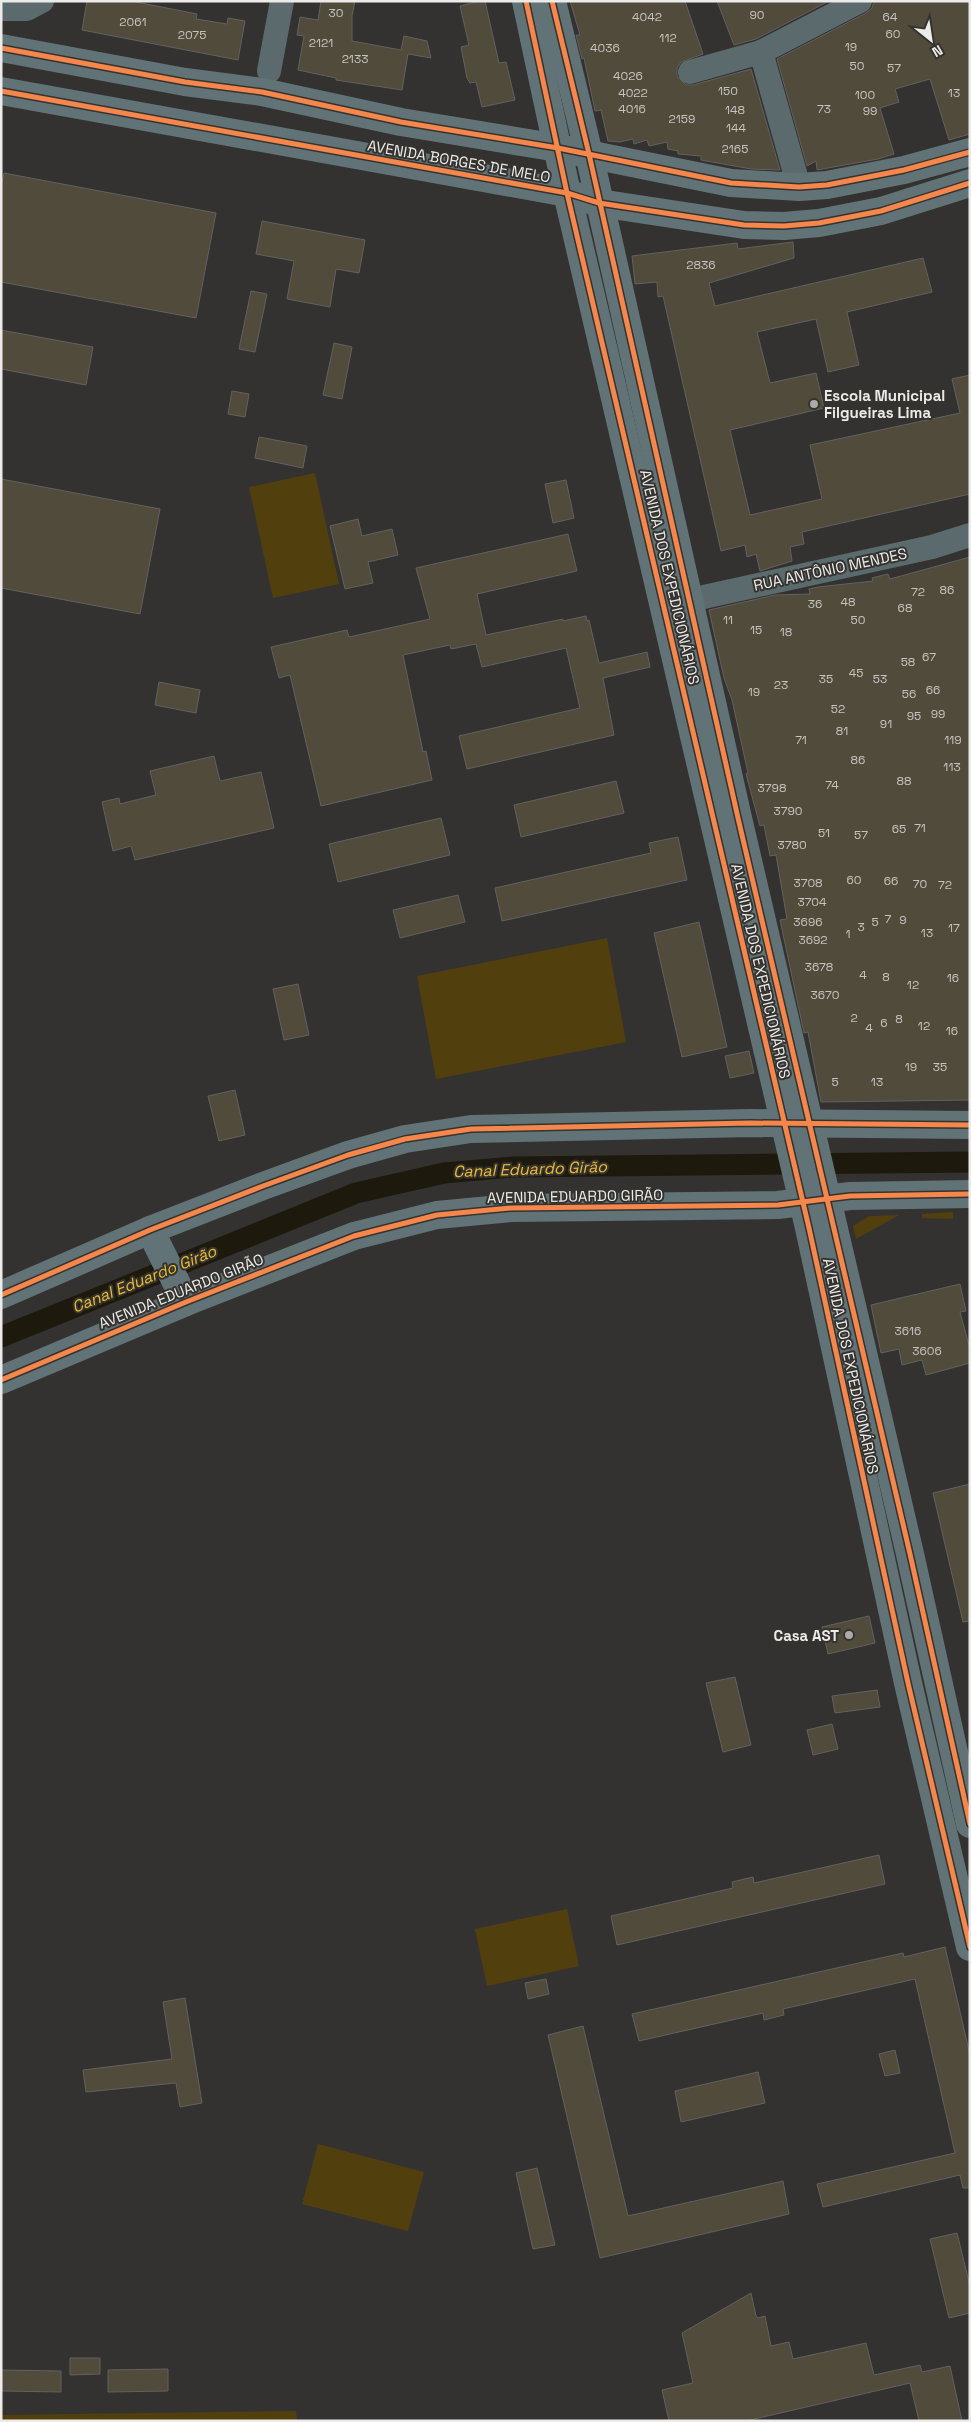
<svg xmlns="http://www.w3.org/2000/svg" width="971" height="2422" font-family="'Space Grotesk',sans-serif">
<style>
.green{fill:#51400e}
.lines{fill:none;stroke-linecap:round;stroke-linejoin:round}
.canal{stroke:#1e190d;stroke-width:21}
.building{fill:#514b3b;stroke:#636160}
.street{stroke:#5b6a6c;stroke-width:24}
.primary{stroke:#617376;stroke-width:28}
.cycleway-casing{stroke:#35332f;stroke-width:8}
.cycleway{stroke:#f5874c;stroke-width:5}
.poi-dot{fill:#acaaa8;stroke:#35332f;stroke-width:2}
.labels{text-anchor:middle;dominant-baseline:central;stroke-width:4;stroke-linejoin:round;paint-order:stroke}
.number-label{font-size:12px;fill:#c5c3be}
.street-label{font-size:15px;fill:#ecebe9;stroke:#35332f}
.poi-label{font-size:15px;font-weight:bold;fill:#ecebe9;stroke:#35332f;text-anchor:start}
.water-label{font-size:16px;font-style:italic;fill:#edbb30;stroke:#35332f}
</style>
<rect width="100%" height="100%" fill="#343230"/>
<!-- green -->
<g class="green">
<path d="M315 473 339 584 273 598 249 487Z"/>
<path d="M607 938 626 1042 436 1079 417 976Z"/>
<path d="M953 1212V1219L922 1218V1214Z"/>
<path d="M899 1215 856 1239 853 1226 869 1216Z"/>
<path d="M567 1909 579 1966 487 1986 475 1929Z"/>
<path d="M318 2144 424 2172 408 2231 302 2204Z"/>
<path d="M296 2411 297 2421H1V2415Z"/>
</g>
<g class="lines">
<!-- canal -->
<path class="canal" d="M1 1337 356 1193 444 1173 513 1167 970 1162"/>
</g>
<!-- building -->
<g class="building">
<path d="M87 1H131L197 14 196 19 227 24 228 18 245 21 238 60 82 30Z"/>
<path d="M321 1H355L352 16V41L401 50 404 36 427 41 431 58 408 54 402 90 336 80V78L298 70 304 36 297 35 300 17 318 20Z"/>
<path d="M479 1H485L499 63 506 62 515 100 482 107 476 82 470 83 467 78 461 47 469 45 460 6Z"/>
<path d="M570 1H685L703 54 681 62 677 68V76L686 85H693L751 69 780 170 751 169 701 160V156L678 154V151L668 149 667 142 649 146 647 140 634 144 633 139 620 142 608 141 601 110 595 111 584 58 582 59 576 35H580Z"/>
<path d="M717 1H829L756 39 734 45Z"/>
<path d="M874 1H970V134L949 140 930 79 895 89 899 102 880 108 894 154 878 159 817 170 816 161 807 166 777 59 866 13 872 8Z"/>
<path d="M4 173 216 213 196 318 1 282V188Z"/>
<path d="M262 221 365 240 359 273 336 269 330 307 287 299 294 261 256 254Z"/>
<path d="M793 242 794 258 709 283 715 306 923 258 932 292 847 312 859 365 828 372 816 319 757 332 770 383 816 373 824 408 730 430 750 515 822 499 810 445 960 413 952 379 970 375V494L802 532 804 544 790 547 792 561 760 571 756 554 747 557 745 545 721 551 663 296 658 297 657 282 635 284 632 256 737 243 738 249Z"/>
<path d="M251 291 267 294 255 352 239 349Z"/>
<path d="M1 330 93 347 86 385 1 369Z"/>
<path d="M334 343 352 347 342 399 323 395Z"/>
<path d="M232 391 249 394 245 417 228 414Z"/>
<path d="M259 437 307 446 303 468 255 458Z"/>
<path d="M1 479 160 509 140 614 1 588Z"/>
<path d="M566 480 574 518 553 523 545 484Z"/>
<path d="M358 519 362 536 392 529 398 555 368 562 373 583 345 589 330 526Z"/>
<path d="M568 534 577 571 477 594 486 635 563 619V621L586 616 587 621 589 620 599 663 647 652 650 667 603 678 614 735 467 769 459 736 580 708 566 648 482 667 476 644 451 649 450 645 403 655 423 752 426 751 432 780 321 806 290 675 279 678 271 647 347 630 349 637 430 619 416 568Z"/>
<path d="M970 557V1100L821 1102 808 1032 804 1033 780 920 787 919 776 855 770 856 764 825 760 826 746 774 748 773 732 700 724 678 709 610 775 595 810 594 809 589 818 587 873 581 872 578 888 574 890 579Z"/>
<path d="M159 682 200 690 196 713 155 705Z"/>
<path d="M214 756 220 781 261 772 274 828 135 860 131 846 113 851 102 802 119 798 120 804 156 795 150 771Z"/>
<path d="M616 781 624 813 521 837 514 805Z"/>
<path d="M441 818 450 855 338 882 329 844Z"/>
<path d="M678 837 687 880 502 921 495 888 651 853 649 843Z"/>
<path d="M458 895 465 922 400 938 393 910Z"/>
<path d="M699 922 727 1047 682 1057 654 933Z"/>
<path d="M298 984 309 1035 284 1040 273 989Z"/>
<path d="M749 1051 754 1073 730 1078 725 1056Z"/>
<path d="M235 1090 245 1135 219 1141 208 1096Z"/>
<path d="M960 1284 966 1311 960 1312 970 1349V1363L926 1375 922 1360 902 1365 899 1349 881 1353 871 1305Z"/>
<path d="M970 1484V1621L963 1622 933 1493Z"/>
<path d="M869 1616 875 1643 828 1654 822 1627Z"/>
<path d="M735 1677 751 1745 723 1752 706 1683Z"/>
<path d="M877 1690 880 1707 835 1713 832 1696Z"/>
<path d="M832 1724 838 1749 813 1755 807 1730Z"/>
<path d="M879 1855 885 1884 617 1945 611 1916 733 1888 732 1882 753 1877 754 1883Z"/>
<path d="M945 1947 970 2055V2188H963L960 2175 823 2207 817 2184 955 2153 915 1979 783 2009 784 2015 764 2020 763 2013 639 2041 632 2014 903 1953 904 1957Z"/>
<path d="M546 1979 549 1994 528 1999 525 1983Z"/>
<path d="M185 1998 202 2103 180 2107 176 2083 86 2092 83 2070 172 2059 163 2002Z"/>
<path d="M583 2026 628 2216 783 2181 789 2214 600 2258 548 2035Z"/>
<path d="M895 2050 900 2073 885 2076 879 2054Z"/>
<path d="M758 2072 765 2103 681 2122 675 2091Z"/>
<path d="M537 2168 555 2245 533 2249 516 2173Z"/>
<path d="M957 2233 970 2286V2313L949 2318 930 2239Z"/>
<path d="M751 2293 756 2316 758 2318 765 2316 771 2346 789 2342 793 2359 866 2343 874 2375 920 2365 922 2372 950 2366 962 2421H919L910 2383 746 2421H669L662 2390 693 2383 682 2333Z"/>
<path d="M70 2358H100V2374L70 2375Z"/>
<path d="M168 2369V2391L108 2392V2370Z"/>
<path d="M2 2370 61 2371V2392L2 2391Z"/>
</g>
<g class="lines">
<!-- street -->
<g class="street">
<path d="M1 9H27L42 1"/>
<path d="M761 52 799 187"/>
<path d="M269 71 282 1"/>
<path d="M690 72 761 52 860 1"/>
<path d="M690 600 932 547 970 535"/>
</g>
<!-- primary -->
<g class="primary">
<path d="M526 1 567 193 809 1228 908 1683 970 1947"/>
<path d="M552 1 589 154 738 818 910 1554 970 1824"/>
<path d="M1 48 185 82 262 92 401 122 558 148 731 183 799 187 827 185 904 170 970 152"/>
<path d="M1 91 567 193 599 203 744 225 784 226 819 223 881 211 970 183"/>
<path d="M150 1230 186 1302"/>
<path d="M1 1295 150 1230 263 1186 348 1155 405 1139 471 1129 750 1123 970 1125"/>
<path d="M1 1380 186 1302 354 1236 437 1215 511 1208 778 1205 850 1196 970 1194"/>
</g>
<defs>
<g id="cycleway">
<path d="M526 1 567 193 809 1228 908 1683 970 1947"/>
<path d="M552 1 589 154 738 818 910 1554 970 1824"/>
<path d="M1 48 185 82 262 92 401 122 558 148 731 183 799 187 827 185 904 170 970 152"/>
<path d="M1 91 567 193 599 203 744 225 784 226 819 223 881 211 970 183"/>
<path d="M1 1295 150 1230 263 1186 348 1155 405 1139 471 1129 750 1123 970 1125"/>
<path d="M1 1380 186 1302 354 1236 437 1215 511 1208 778 1205 850 1196 970 1194"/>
</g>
</defs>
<!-- cycleway casing -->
<use href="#cycleway" class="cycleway-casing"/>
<!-- cycleway -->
<use href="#cycleway" class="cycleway"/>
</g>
<!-- markers -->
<g class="poi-dot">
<circle cx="814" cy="404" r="5"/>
<circle cx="849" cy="1635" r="5"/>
</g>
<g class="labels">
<!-- number labels -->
<g class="number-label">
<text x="336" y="13">30</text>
<text x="757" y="15">90</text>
<text x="647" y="17">4042</text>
<text x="890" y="17">64</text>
<text x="133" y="22">2061</text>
<text x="893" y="34">60</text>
<text x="192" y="35">2075</text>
<text x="668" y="38">112</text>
<text x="321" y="43">2121</text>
<text x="851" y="47">19</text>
<text x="605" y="48">4036</text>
<text x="355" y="59">2133</text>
<text x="857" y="66">50</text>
<text x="894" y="68">57</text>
<text x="628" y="76">4026</text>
<text x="728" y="91">150</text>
<text x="633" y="93">4022</text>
<text x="954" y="93">13</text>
<text x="865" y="95">100</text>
<text x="632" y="109">4016</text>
<text x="824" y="109">73</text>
<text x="735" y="110">148</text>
<text x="870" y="111">99</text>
<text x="682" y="119">2159</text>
<text x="736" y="128">144</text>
<text x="735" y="149">2165</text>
<text x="701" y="265">2836</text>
<text x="947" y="590">86</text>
<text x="918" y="592">72</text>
<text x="848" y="602">48</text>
<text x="815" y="604">36</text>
<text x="905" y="608">68</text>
<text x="728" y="620">11</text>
<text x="858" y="620">50</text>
<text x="756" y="630">15</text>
<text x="786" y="632">18</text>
<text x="929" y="657">67</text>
<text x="908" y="662">58</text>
<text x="856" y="673">45</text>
<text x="826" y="679">35</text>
<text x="880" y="679">53</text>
<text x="781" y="685">23</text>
<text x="933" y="690">66</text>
<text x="754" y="692">19</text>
<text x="909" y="694">56</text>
<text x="838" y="709">52</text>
<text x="938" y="714">99</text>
<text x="914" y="716">95</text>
<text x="886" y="724">91</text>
<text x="842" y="731">81</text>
<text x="801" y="740">71</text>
<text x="953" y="740">119</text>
<text x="858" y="760">86</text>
<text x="952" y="767">113</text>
<text x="904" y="781">88</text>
<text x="832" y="785">74</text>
<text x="772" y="788">3798</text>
<text x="788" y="811">3790</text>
<text x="920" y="828">71</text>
<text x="899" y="829">65</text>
<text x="824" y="833">51</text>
<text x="861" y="835">57</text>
<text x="792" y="845">3780</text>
<text x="854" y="880">60</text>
<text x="891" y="881">66</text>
<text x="808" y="883">3708</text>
<text x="920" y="884">70</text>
<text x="945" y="885">72</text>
<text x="812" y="902">3704</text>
<text x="888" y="919">7</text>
<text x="903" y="920">9</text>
<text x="808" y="922">3696</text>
<text x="875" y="922">5</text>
<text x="861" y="927">3</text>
<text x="954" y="928">17</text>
<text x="927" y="933">13</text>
<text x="848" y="934">1</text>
<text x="813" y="940">3692</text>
<text x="819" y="967">3678</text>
<text x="863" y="975">4</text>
<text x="886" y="977">8</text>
<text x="953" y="978">16</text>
<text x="913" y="985">12</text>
<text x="825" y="995">3670</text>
<text x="854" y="1018">2</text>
<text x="899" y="1019">8</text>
<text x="884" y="1023">6</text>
<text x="924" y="1026">12</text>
<text x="869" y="1028">4</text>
<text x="952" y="1031">16</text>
<text x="911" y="1067">19</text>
<text x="940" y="1067">35</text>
<text x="835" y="1082">5</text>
<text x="877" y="1082">13</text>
<text x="908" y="1331">3616</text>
<text x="927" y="1351">3606</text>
</g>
<!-- street labels -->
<g class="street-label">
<text transform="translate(459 161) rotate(10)">AVENIDA BORGES DE MELO</text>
<text transform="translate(830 569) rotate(-12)">RUA ANTÔNIO MENDES</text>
<text transform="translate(670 577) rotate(77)">AVENIDA DOS EXPEDICIONÁRIOS</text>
<text transform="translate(761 971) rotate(77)">AVENIDA DOS EXPEDICIONÁRIOS</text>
<text transform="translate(575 1196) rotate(-1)">AVENIDA EDUARDO GIRÃO</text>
<text transform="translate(181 1291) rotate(-22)">AVENIDA EDUARDO GIRÃO</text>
<text transform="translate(851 1366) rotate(78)">AVENIDA DOS EXPEDICIONÁRIOS</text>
</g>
<!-- poi labels -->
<g class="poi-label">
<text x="824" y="395">Escola Municipal<tspan x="824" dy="17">Filgueiras Lima</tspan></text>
<text x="839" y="1635" text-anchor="end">Casa AST</text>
</g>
<!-- water labels -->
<g class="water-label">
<text transform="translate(530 1169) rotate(-2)">Canal Eduardo Girão</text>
<text transform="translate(144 1279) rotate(-22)">Canal Eduardo Girão</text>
</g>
</g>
<!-- border -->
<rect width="971" height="2422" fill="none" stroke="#ecebe9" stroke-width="5"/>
<!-- north arrow -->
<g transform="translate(931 40) rotate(150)" stroke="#35332f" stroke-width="4" paint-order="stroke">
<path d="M0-4L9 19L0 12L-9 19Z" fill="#ecebe9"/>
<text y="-8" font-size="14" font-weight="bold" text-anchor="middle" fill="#ecebe9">N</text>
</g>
</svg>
